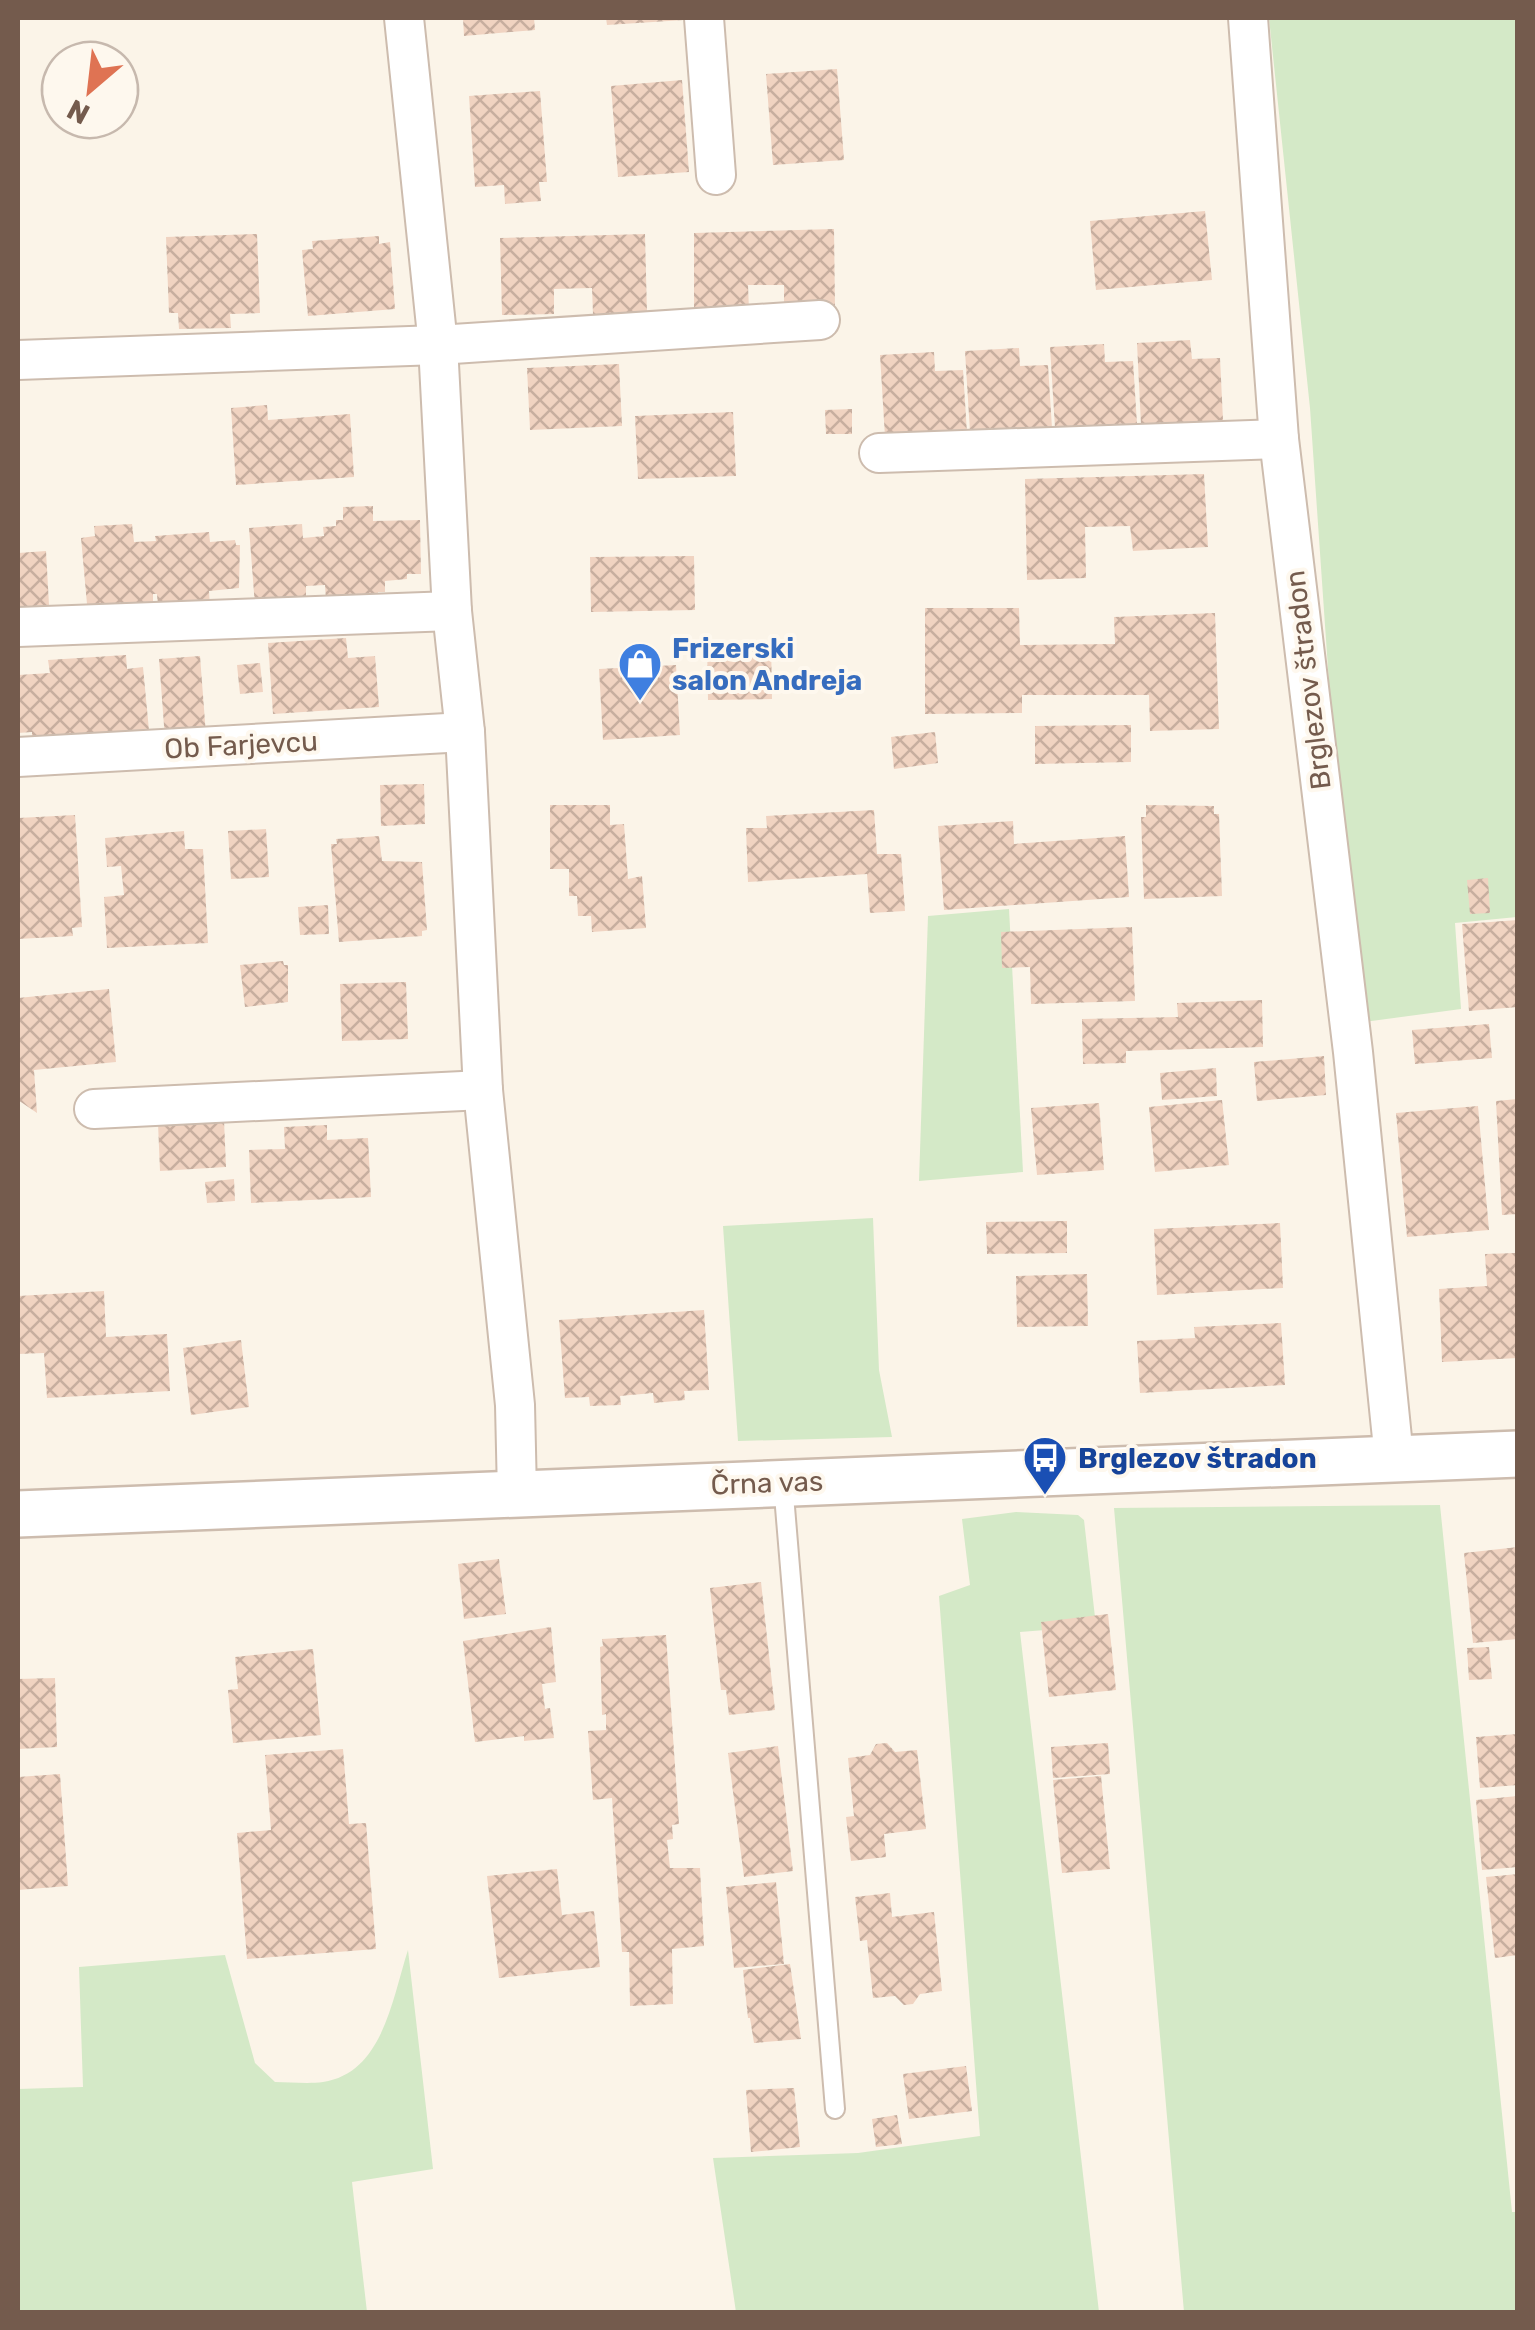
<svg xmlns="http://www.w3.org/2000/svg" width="1535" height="2330" font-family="Rubik,sans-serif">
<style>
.grass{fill:#d4e9c7}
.building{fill:url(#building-cross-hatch)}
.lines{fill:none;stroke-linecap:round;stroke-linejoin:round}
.service-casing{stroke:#cdbcae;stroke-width:22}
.minor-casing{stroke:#cdbcae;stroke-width:42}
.tertiary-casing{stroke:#cdbcae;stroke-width:50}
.service{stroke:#fff;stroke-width:18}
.minor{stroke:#fff;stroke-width:38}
.tertiary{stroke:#fff;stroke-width:45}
.labels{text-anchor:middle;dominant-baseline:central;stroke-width:8;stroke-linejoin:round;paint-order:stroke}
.shop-label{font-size:28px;font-weight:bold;fill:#366cbe;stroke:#fef8ee;text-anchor:start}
.street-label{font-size:28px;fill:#745b4d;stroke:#fef8ee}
.transit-label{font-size:28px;font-weight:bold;fill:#164399;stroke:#fef8ee;text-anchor:start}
</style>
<defs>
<pattern id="building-cross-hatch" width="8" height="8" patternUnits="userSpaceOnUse" patternTransform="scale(2.5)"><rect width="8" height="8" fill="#f0d3c1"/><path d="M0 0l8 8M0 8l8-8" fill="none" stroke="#c7ae9f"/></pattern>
</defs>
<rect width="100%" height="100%" fill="#fbf4e8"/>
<!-- grass -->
<g class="grass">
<path d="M1269 18H1517V917L1455 923 1461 1009 1364 1022 1333 741 1310 408Z"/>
<path d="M1009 909 1023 1172 919 1181 928 916Z"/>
<path d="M873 1218 879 1370 892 1437 738 1441 723 1226Z"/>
<path d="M1440 1505 1512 2212H1517V2312H1184L1114 1508Z"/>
<path d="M1016 1512 1078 1515 1084 1520 1096 1626 1020 1632 1099 2312H736L713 2158 858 2153 980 2136 939 1596 970 1585 962 1519Z"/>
<path d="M408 1950 433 2169 352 2182 367 2312H18V2089L83 2087 79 1967 225 1955 255 2063 275 2082C290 2082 308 2084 323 2082 383 2073 392 1999 408 1950Z"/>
</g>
<!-- building -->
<g class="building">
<path d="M463 18H534L535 30 464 36Z"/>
<path d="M606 18H684V20L607 25Z"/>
<path d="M837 69 844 160 773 165 766 74Z"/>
<path d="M682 80 689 172 618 177 611 86Z"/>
<path d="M540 91 547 182H539L541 201 505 204 504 185 475 187 469 96Z"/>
<path d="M1205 211 1212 280 1096 290 1090 221Z"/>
<path d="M834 229 835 308H784V285H748L749 310H694V233Z"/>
<path d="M257 234 260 313 230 314 231 328 179 329 178 313H169L166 237Z"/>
<path d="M645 234 647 313 593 314 592 288 554 289V314L502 315 500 238Z"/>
<path d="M379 236V244L390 242 395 309 308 316 302 250 313 249 312 241Z"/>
<path d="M1190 340 1192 359 1220 358 1223 420 1141 425 1137 343Z"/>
<path d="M1104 344 1105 362 1133 361 1137 424 1055 428 1050 347Z"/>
<path d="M1019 348 1020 366 1048 365 1052 428 970 432 965 351Z"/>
<path d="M934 352 935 371 963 370 967 433 885 437 880 355Z"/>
<path d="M619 364 622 426 530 430 527 368Z"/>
<path d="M267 405 268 420 350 414 354 477 236 485 231 408Z"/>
<path d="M852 409V434H826L825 410Z"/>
<path d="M733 412 736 476 638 479 635 416Z"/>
<path d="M1204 474 1208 547 1133 551 1130 526 1085 527 1086 578 1027 580 1025 479Z"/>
<path d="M373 506V521L420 520 421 574H407V579L385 581V592H378V598L326 601 325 585 306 586V602L255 606 249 528 302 524 303 538 324 536 323 527 336 526V520H343V507Z"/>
<path d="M132 524 134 542 156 541 155 536 209 532 210 542 235 540 236 545H240L239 588 209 591 210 607 158 610 157 594H153V609L88 615 81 538 95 536 94 526Z"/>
<path d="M46 551 49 605 18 607V553Z"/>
<path d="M694 556 695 610 591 612 590 557Z"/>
<path d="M925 608H1019L1020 645 1115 644 1114 617 1215 613 1219 729 1150 731 1149 695H1022V713L925 714Z"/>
<path d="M346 638 348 658 375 656 379 707 273 714 268 643Z"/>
<path d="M771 640 772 699 708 700 707 642Z"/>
<path d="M126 655 127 669 143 667 150 741 32 740V732L18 733V675L50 673 48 660Z"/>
<path d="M200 656 206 735 165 739 159 659Z"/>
<path d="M260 663 263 692 240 694 237 665Z"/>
<path d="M676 665 680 735 603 740 599 669Z"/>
<path d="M1131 725V762L1035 764V726Z"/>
<path d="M935 732 938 763 894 769 891 737Z"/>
<path d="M424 784 425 824 381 826 380 785Z"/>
<path d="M550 805H610V825L624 824 628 879 642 876 646 928 592 932 591 916H578L577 896H569V869H550Z"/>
<path d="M1146 805 1214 806V814H1219L1222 896 1144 899 1141 817H1146Z"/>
<path d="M874 810 877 854H901L905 911 870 913 867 874 748 882 746 828H767L766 816Z"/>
<path d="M75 815 82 927 72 928 73 936 18 939V818Z"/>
<path d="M1013 821 1014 844 1125 836 1129 897 944 910 938 826Z"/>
<path d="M266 829 269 877 231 879 228 831Z"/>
<path d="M184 831 185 849H203L208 943 107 948 104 897 124 895 121 866 107 867 105 838Z"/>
<path d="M379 836 382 861 422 862 427 930 422 931V936L339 942 331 844H337L336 839Z"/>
<path d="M1488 878 1490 913 1470 914 1467 880Z"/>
<path d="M328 905 329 934 300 935 298 907Z"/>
<path d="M1518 920V1007L1469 1011 1462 924Z"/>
<path d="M1132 927 1135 1001 1031 1004 1030 967 1002 968 1001 932Z"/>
<path d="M283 961 284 965H288V1002L245 1007 240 965Z"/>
<path d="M406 982 408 1039 342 1041 340 984Z"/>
<path d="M109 989 116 1062 34 1070 37 1113 18 1100V998Z"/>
<path d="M1262 1000 1263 1047 1126 1051V1063L1083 1064 1082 1019 1178 1017 1177 1003Z"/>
<path d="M1489 1024 1492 1058 1415 1064 1412 1030Z"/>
<path d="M1324 1056 1326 1095 1257 1101 1254 1062Z"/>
<path d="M1216 1068 1217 1096 1162 1100 1160 1073Z"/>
<path d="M1518 1099V1214L1502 1215 1496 1101Z"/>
<path d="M1222 1100 1229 1165 1155 1172 1149 1107Z"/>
<path d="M1099 1103 1104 1170 1037 1175 1031 1108Z"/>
<path d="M1478 1106 1489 1230 1407 1237 1396 1113Z"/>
<path d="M224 1120 226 1167 160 1171 158 1123Z"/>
<path d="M327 1125V1140L368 1138 371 1197 251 1203 249 1150 285 1149 284 1127Z"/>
<path d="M234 1179 235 1201 207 1203 205 1182Z"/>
<path d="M1067 1221V1253L987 1254 986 1222Z"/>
<path d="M1280 1223 1283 1288 1157 1295 1154 1229Z"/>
<path d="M1516 1253 1518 1358 1442 1362 1439 1289 1487 1286 1485 1254Z"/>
<path d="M1087 1274 1088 1326 1017 1327 1016 1276Z"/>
<path d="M104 1291 106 1337 167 1334 170 1391 47 1398 44 1353 18 1354V1296Z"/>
<path d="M704 1310 709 1390 684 1391 685 1400 654 1403 653 1393 620 1396 621 1405 590 1406 589 1397 565 1398 559 1320Z"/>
<path d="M1281 1323 1285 1385 1140 1393 1137 1341 1195 1338 1194 1327Z"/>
<path d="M241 1340 249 1407 191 1415 183 1348Z"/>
<path d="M1518 1547V1639L1473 1643 1464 1553Z"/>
<path d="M499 1559 506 1614 464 1619 458 1564Z"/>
<path d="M761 1582 775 1710 729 1715 726 1690H721L710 1588Z"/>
<path d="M1108 1614 1116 1690 1049 1697 1041 1622Z"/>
<path d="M551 1627 556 1682 542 1684 545 1709 550 1708 554 1738 524 1741V1736L475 1742 463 1641Z"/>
<path d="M666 1635 679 1824 672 1825 673 1839 667 1840 670 1868H700L704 1946 672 1949 673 2004 630 2006 629 1952H622L612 1798 593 1800 588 1731 606 1730V1714L602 1715 600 1647 603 1646 602 1639Z"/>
<path d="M1489 1647 1492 1679 1469 1680 1467 1648Z"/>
<path d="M313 1649 321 1735 233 1743 228 1690 238 1689 235 1657Z"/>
<path d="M55 1678 57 1747 18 1749V1679Z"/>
<path d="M1518 1734V1785L1480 1788 1476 1737Z"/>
<path d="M887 1743 895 1752 917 1750 926 1829 884 1834 886 1857 851 1861 846 1817 854 1816 848 1758 870 1755 876 1744Z"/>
<path d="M1108 1743 1110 1774 1053 1778 1051 1747Z"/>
<path d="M778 1746 793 1871 744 1877 728 1753Z"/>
<path d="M343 1749 349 1824 366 1823 376 1949 247 1959 237 1833 271 1830 265 1755Z"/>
<path d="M60 1774 68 1886 18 1890V1777Z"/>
<path d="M1101 1776 1110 1869 1062 1873 1053 1780Z"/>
<path d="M1518 1796V1867L1482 1870 1476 1800Z"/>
<path d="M557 1869 562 1915 594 1911 600 1967 499 1978 487 1876Z"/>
<path d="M1518 1874V1955L1495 1958 1486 1877Z"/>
<path d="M776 1882 784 1964 734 1968 726 1887Z"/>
<path d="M890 1893 892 1917 934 1912 942 1991 920 1994 913 2004 904 2005 895 1996 873 1998 867 1940 860 1941 855 1897Z"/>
<path d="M790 1964 801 2039 754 2043 750 2018H748L743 1970Z"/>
<path d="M966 2066 972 2111 909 2119 903 2074Z"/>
<path d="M794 2088 800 2147 751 2152 746 2090Z"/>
<path d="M897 2115 902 2144 876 2147 872 2119Z"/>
</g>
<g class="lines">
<defs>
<path id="service" d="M783 1483 835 2109"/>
<g id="minor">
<path d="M404 18 438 345 452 611 465 732 483 1090 515 1405 517 1494"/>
<path d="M704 18 716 175"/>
<path d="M1248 18 1279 439 1353 1052 1394 1458"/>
<path d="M18 360 438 345 820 320"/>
<path d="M879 453 1279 439"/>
<path d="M18 627 452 611"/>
<path d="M18 757 465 732"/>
<path d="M94 1109 483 1090"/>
</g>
<path id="tertiary" d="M18 1514 1518 1454"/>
</defs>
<!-- service casing -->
<use href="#service" class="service-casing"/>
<!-- minor casing -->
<use href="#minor" class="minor-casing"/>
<!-- tertiary casing -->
<use href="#tertiary" class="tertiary-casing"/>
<!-- service -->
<use href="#service" class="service"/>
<!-- minor -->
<use href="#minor" class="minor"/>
<!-- tertiary -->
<use href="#tertiary" class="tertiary"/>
</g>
<!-- icons -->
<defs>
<symbol id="shop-pin" viewBox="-11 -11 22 30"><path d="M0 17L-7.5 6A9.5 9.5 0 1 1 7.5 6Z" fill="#3f7fe0" stroke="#fef8ee"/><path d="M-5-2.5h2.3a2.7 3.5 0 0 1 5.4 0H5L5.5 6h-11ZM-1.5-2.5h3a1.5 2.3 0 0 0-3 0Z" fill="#fff"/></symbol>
<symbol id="bus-pin" viewBox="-11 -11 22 30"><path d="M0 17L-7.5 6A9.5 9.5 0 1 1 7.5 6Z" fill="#1a4fb4" stroke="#fef8ee"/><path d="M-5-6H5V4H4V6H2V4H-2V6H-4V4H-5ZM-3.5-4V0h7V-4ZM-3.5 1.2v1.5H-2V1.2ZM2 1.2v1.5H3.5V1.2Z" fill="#fff"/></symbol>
</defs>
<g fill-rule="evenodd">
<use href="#shop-pin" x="615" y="639" width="50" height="68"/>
<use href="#bus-pin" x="1020" y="1433" width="50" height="68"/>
</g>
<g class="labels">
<!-- shop labels -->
<g class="shop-label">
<text x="672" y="648">Frizerski<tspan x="672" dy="32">salon Andreja</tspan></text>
</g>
<!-- street labels -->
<g class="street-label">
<text transform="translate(1308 680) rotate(-97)">Brglezov štradon</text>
<text transform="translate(241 745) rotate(-3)">Ob Farjevcu</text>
<text transform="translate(767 1483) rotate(-2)">Črna vas</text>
</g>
<!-- transit labels -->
<g class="transit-label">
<text x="1078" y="1458">Brglezov štradon</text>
</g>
</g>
<!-- border -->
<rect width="1535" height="2330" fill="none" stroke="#745b4d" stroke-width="40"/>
<!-- north arrow -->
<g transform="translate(90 90) rotate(208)"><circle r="48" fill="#fef8ee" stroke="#c7b9ae" stroke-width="2.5"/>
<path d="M0-8L18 38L0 25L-18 38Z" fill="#df7353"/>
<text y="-15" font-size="28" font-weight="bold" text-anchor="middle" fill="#745b4d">N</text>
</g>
</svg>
